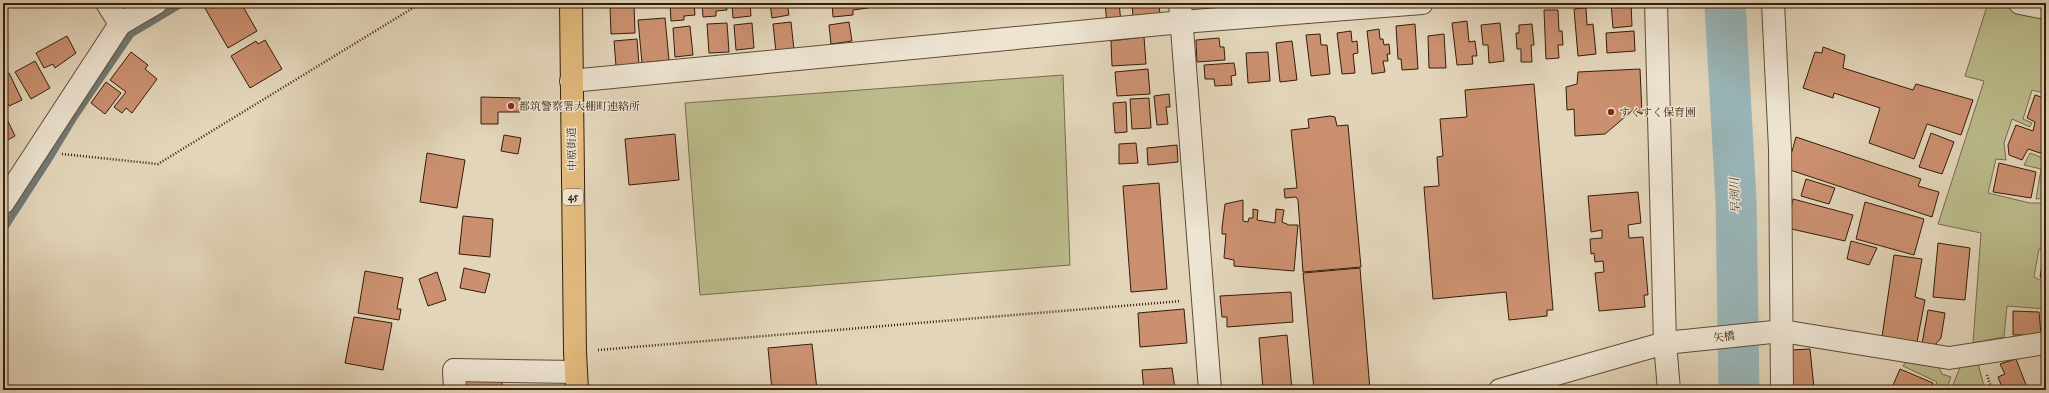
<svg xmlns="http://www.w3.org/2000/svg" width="2049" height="393" font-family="'IM FELL Great Primer','Noto Serif JP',serif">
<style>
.green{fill:#bbbb8b;stroke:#786c4a}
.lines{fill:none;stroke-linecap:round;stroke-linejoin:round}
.stream{stroke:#717973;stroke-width:7}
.river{stroke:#99b6b9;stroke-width:41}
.building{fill:#cb9070;stroke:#351d09}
.minor-casing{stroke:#604b35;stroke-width:24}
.major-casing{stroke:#351d09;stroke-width:24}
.path{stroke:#351d09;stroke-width:2.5;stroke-dasharray:1 2;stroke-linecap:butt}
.minor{stroke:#ede4d2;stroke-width:22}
.major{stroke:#e2ba7d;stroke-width:22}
.poi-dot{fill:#8f2418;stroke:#ede4d2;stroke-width:1.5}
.labels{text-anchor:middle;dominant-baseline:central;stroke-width:3;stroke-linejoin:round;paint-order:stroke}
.shield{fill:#ede4d2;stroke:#6c5945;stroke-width:1}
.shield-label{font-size:10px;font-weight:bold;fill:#351d09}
.poi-label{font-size:11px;fill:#351d09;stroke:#ede4d2;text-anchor:start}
.street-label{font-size:11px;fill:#351d09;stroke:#ede4d2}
.water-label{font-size:12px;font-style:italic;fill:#534b3e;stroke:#ede4d2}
</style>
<rect width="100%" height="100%" fill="#e3d5ba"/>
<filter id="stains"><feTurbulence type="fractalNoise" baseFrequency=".005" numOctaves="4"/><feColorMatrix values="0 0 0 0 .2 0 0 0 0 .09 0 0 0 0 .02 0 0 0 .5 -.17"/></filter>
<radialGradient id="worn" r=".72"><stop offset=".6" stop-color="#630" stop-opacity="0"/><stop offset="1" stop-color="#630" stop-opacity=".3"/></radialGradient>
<!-- green -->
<g class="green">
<path d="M1988 3H2046V79L2043 93 2032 90 2023 119 2032 123 2030 127 2012 119 2004 143 2006 160 1996 159 1988 193 2030 203H2046V250L2039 249 2034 277 2046 283V334V309L2007 306 2004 337 1973 343 1981 233 1938 224 1984 81 1965 76Z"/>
<path d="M1063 75 1070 265 700 295 685 103Z"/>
<path d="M2030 153 2046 159V198L2036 199 2041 169 2024 165Z"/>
<path d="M1907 360 1938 366 1942 374 1951 377 1946 390H1933L1937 382 1903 366Z"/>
<path d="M1977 360 1985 390H1951L1962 362Z"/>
</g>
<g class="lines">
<!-- stream -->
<path class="stream" d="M3 230 49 159 75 116 131 34 183 3"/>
<!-- river -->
<path class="river" d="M1725 3 1736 200 1739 390"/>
</g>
<!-- building -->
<g class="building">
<path d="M202 3H241L257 31 228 48Z"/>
<path d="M670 3H694L695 15 684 16V20L671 21Z"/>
<path d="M702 3H726L727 10 716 11V16L703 17Z"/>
<path d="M732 3H750L751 16 733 18Z"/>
<path d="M770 3H787L789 15 772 18Z"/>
<path d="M832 3H868V8L853 10V15L833 17Z"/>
<path d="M1105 3H1119L1121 22 1107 24Z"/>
<path d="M1132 3H1159L1160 16 1133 17Z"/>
<path d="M1611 3H1631L1632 26 1613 28Z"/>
<path d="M634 5 635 33 611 34 610 6Z"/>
<path d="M1586 8 1587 25 1593 24 1596 54 1578 56 1574 9Z"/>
<path d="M1544 10H1558L1559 31H1562L1563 45H1558L1559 58 1546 59Z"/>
<path d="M665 18 669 60 642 63 638 20Z"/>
<path d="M1467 21 1469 42 1475 41 1477 56H1472L1473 64 1457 65 1452 23Z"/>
<path d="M791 22 794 50 776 52 773 24Z"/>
<path d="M849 22 852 41 831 44 829 25Z"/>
<path d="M727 23 729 52 709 53 707 24Z"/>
<path d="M752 23 754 48 736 50 734 25Z"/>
<path d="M1500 23 1504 61 1489 63 1488 45H1483L1481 25Z"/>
<path d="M1415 24 1418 69 1402 70 1401 59H1398L1396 26Z"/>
<path d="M1532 24 1534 45H1531L1532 62H1521V49H1517L1516 33H1519V25Z"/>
<path d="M690 26 693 55 675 57 673 28Z"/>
<path d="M1379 29 1380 39H1383L1384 45 1389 44 1390 54H1387L1388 61H1383L1385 72 1372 74 1367 31Z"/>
<path d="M1351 31 1352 42 1357 41 1358 53 1353 54 1355 73 1342 74 1337 33Z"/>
<path d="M1634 31 1635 51 1607 53 1606 33Z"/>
<path d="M1320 34 1321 45H1327L1330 74 1311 76 1306 35Z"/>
<path d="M1444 34 1446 68H1429L1428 36Z"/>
<path d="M67 36 76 53 55 68 53 64 44 68 36 53Z"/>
<path d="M1144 37 1146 64 1112 66 1111 41Z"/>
<path d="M1219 38 1220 47H1224L1225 60 1197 62 1196 40Z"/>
<path d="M637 39 639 65 616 66 614 41Z"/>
<path d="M265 40 282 69 250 88 231 56 256 41 258 44Z"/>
<path d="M1292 41 1297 80 1280 82 1276 43Z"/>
<path d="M1823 47 1845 55 1843 68 1913 90 1916 84 1973 100 1961 135 1927 124 1914 159 1869 143 1880 108 1834 93 1833 98 1803 88 1815 52 1822 53Z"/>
<path d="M131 52 148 65 145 69 157 79 132 113 126 108 122 113 114 107 126 92 110 80Z"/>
<path d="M1268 52 1270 81 1248 83 1246 53Z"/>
<path d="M35 61 50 88 31 99 15 72Z"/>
<path d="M1234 63 1236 75 1231 76 1232 85 1215 86 1214 79H1205L1204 65Z"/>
<path d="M1148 69 1150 94 1117 96 1115 72Z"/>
<path d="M1640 69 1642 114 1633 110 1605 134 1575 136 1574 109 1567 110 1566 87 1577 84 1578 72Z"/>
<path d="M9 73 22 100 9 106 7 102 3 105V76Z"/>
<path d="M106 82 121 93 105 114 91 103Z"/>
<path d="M1534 84 1553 310H1547V316L1509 320 1506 292 1433 299 1424 187 1439 186 1437 157 1443 156 1440 119 1467 117 1465 90Z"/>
<path d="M2046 91V155L2028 149 2022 160 2009 155 2008 145 2016 125 2033 131 2035 122 2027 118 2035 95 2044 98Z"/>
<path d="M1169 94 1170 107H1166L1168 124 1157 125 1154 96Z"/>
<path d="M481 97 520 98V112H498V124H481Z"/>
<path d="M1149 98 1151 128 1132 129 1130 99Z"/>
<path d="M1126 102 1127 132 1115 133 1113 103Z"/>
<path d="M1330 116 1335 117 1337 126 1348 125 1361 267 1303 272 1298 200 1296 197 1285 198 1284 189 1297 188 1291 130 1309 128 1308 119Z"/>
<path d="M6 117 15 136 4 142 3 118Z"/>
<path d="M1931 133 1954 142 1942 174 1919 167Z"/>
<path d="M675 134 679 180 629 185 625 139Z"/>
<path d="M504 135 521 138 518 154 501 151Z"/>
<path d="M1796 137 1921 179 1918 186 1939 192 1932 217 1787 169Z"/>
<path d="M1136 143 1138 163 1119 164V144Z"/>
<path d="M1177 145 1178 162 1148 165 1147 148Z"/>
<path d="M3 147 7 154 3 157Z"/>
<path d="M427 153 465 160 457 208 420 202Z"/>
<path d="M1999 163 2036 172 2031 198 1993 192Z"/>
<path d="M1806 179 1835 188 1829 204 1801 196Z"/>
<path d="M1159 183 1167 289 1131 292 1123 186Z"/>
<path d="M1638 192 1641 223 1628 225 1629 238 1643 237 1648 295H1644L1645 307 1599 311 1595 273 1604 272 1603 261 1595 262 1594 253 1591 254 1590 239 1602 238V230L1591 232 1588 196Z"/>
<path d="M1793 199 1853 215 1845 241 1787 228Z"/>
<path d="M1243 200V221L1248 222 1249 218H1253V209L1258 210 1257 220 1275 223 1276 209 1284 210 1282 222 1289 225H1298L1294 271 1234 266V260L1224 258 1226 234H1222V228L1225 204Z"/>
<path d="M1865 202 1924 219 1914 255 1856 239Z"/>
<path d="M463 216 493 219 490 257 459 254Z"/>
<path d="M1851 241 1877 248 1869 265 1847 259Z"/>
<path d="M1938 243 1970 248 1965 300 1933 297Z"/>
<path d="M2044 254 2046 255V279L2040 277Z"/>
<path d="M1894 255 1922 259 1915 297 1925 300 1917 342 1882 337Z"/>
<path d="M464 268 490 274 485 293 460 288Z"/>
<path d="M1360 268 1370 390H1314L1303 273Z"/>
<path d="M365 271 403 278 397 309H401L399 320 358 313Z"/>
<path d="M437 272 446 300 428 306 419 279Z"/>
<path d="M1291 292 1293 322 1227 327V317H1222L1220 296Z"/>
<path d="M1184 309 1187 343 1140 347 1138 313Z"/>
<path d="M1928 310 1945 313 1941 338 1933 347 1922 344Z"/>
<path d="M2013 311 2039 312 2041 335H2013Z"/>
<path d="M354 317 392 323 383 370 345 363Z"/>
<path d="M1287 335 1292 390H1263L1259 338Z"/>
<path d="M812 344 817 390H772L768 348Z"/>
<path d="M1810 349 1814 388 1791 390 1790 350Z"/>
<path d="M2016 359 2028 390H2003L1998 377 2005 374 2000 364Z"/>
<path d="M1172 368 1175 389 1144 390 1142 370Z"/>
<path d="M1900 369 1933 383 1930 390H1891Z"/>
<path d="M458 378H502V390H457Z"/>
<path d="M347 386 366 390H346Z"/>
</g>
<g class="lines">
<defs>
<g id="minor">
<path d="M107 3 120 24"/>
<path d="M1180 3 1210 390"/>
<path d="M1656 3 1665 343 1669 390"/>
<path d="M1773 3 1780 149 1782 390"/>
<path d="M2020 3 2046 8"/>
<path d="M571 81 1182 22 1422 3"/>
<path d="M3 203 120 24 156 3"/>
<path d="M455 390 454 370 576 372"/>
<path d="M1500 390 1665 343 1782 331 1949 358 2046 343"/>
</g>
<path id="major" d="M571 3 575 352 577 390"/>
</defs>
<!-- minor casing -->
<use href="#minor" class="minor-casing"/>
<!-- major casing -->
<use href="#major" class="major-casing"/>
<!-- path -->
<g class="path">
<path d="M62 154 158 164 421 3"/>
<path d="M598 350 1181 301"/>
<path d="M1987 375 1992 390"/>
</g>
<!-- minor -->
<use href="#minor" class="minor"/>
<!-- major -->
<use href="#major" class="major"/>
</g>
<!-- markers -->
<g class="poi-dot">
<circle cx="511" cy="106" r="4"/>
<circle cx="1611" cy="112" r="4"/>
</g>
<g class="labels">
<!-- shield labels -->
<rect class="shield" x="563" y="189" width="20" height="16" rx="3"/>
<g class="shield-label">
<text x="573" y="197">45</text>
</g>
<!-- poi labels -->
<g class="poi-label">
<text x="519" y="106">都筑警察署大棚町連絡所</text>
<text x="1619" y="112">すくすく保育園</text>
</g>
<!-- street labels -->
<g class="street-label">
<text transform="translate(572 149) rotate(-91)">中原街道</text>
<text transform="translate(1724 337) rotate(-6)">矢橋</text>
</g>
<!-- water labels -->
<g class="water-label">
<text transform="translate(1735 196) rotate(-92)">早渕川</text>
</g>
</g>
<!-- margin -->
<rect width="2049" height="393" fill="none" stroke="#e3d5ba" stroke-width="16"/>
<rect x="4" y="4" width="2041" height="385" fill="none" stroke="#351d09" stroke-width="2"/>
<rect x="8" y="8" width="2033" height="377" fill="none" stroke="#351d09"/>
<rect width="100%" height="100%" filter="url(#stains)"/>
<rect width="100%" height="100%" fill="url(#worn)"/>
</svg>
